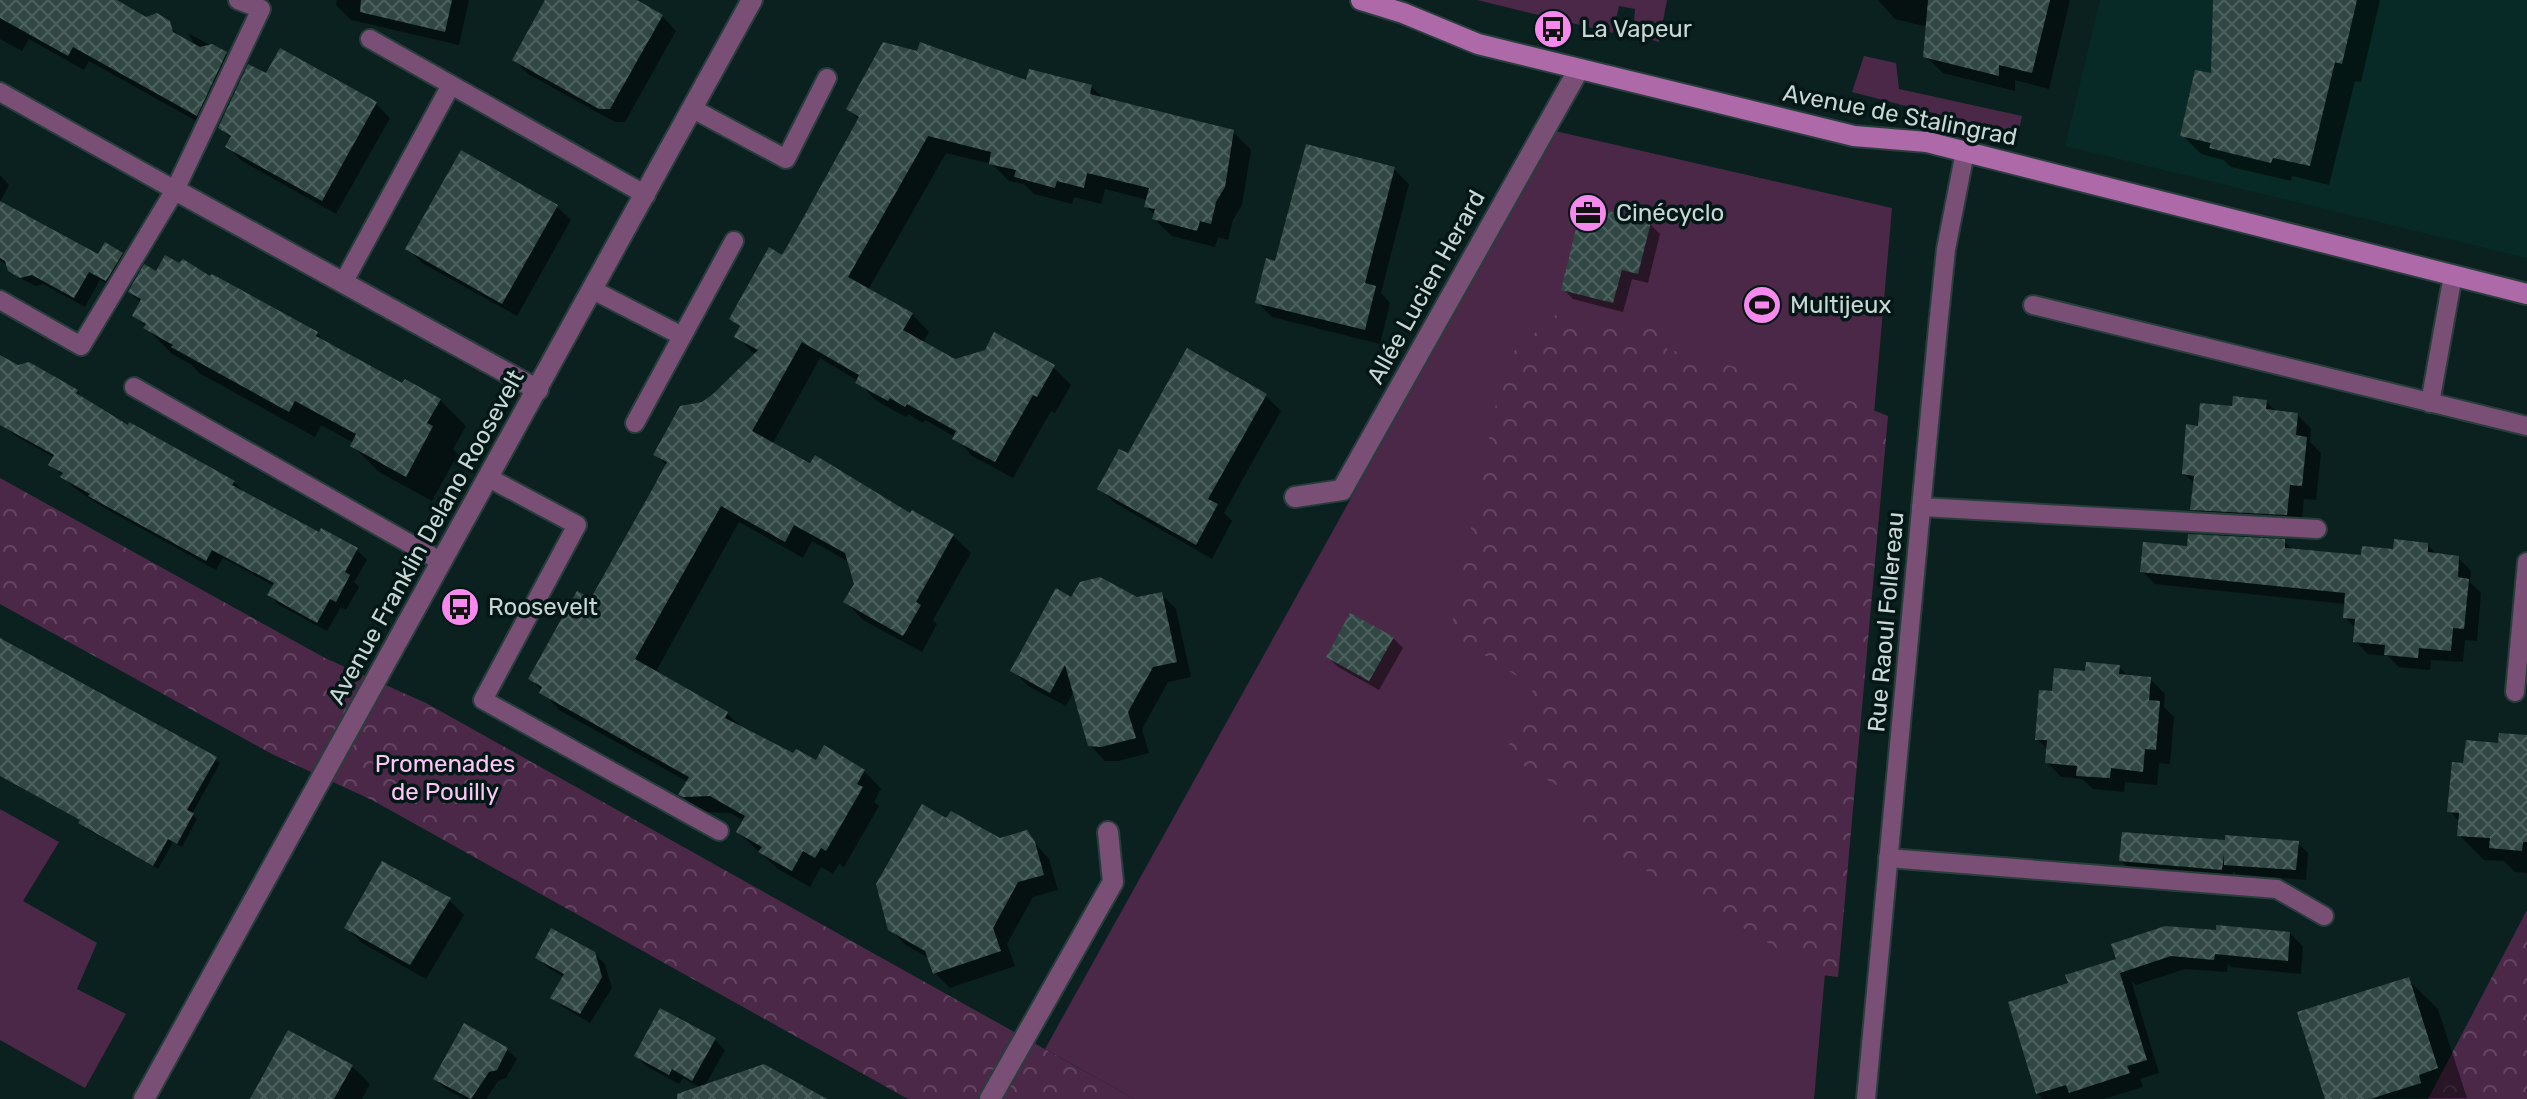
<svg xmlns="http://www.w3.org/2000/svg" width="2527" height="1099" font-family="Rubik,sans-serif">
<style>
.built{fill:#082a27}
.grass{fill:#4b2848}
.forest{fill:url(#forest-crowns)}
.shadow{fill:#0007}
.building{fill:url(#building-cross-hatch)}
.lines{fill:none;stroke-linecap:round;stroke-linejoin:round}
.lane-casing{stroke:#293e3c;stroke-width:22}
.street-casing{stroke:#293e3c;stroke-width:24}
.secondary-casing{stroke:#293e3c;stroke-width:24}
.lane{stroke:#794f75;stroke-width:18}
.street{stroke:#794f75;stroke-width:20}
.secondary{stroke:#ae6aa8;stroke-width:20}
.labels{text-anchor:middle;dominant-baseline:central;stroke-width:7;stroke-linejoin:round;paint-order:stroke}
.poi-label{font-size:24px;fill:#cad7d5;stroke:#031816;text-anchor:start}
.street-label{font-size:24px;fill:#cad7d5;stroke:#031816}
.park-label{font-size:24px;fill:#fcc7f6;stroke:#031816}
</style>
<defs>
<pattern id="forest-crowns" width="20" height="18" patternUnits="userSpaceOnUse" patternTransform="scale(2)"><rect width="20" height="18" fill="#4b2848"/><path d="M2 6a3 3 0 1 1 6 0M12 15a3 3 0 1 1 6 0" fill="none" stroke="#644662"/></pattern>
<pattern id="building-cross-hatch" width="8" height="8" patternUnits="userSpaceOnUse" patternTransform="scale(2)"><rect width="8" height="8" fill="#304744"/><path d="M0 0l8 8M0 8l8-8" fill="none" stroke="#4d615e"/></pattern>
</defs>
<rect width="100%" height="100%" fill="#0a211f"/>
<!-- built -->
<path class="built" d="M2100 0H2527V258L2065 146Z"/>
<!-- grass -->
<g class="grass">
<path d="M1477 0H1667L1659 42 1633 34 1635 9 1619 6 1613 33Z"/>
<path d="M1864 56 1896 63 1899 89 2022 116 2018 135 1852 92Z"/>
<path d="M1555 131 1892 208 1814 1099H1134L1045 1049Z"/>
<path d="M0 809 59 842 23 901 97 943 77 989 126 1014 85 1088 0 1040Z"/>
</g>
<!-- forest -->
<g class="forest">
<path d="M1560 311 1629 331 1661 317 1667 349 1826 391 1888 416 1838 977 1822 975 1564 822 1580 799 1505 755 1534 687 1450 633 1505 359Z"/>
<path d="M0 478 325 658 426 703 1134 1099H908L372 800 272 754 0 604Z"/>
<path d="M2527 910V1099H2428Z"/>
</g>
<!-- shadow -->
<g class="shadow">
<path d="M0 0H82L170 26 183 40 196 47 188 33 226 54 241 69 212 130 89 61 84 70 29 39 22 51 0 39Z"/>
<path d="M337 0H469L459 45 351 20 336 5Z"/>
<path d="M547 0H633L662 16 676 31 625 122H615L528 74 514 59Z"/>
<path d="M1878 0H2070L2049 89 2015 80V91L1943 73 1925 56 1928 27 1895 19Z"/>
<path d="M2215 0H2380L2361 82 2355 81 2329 185 2292 176 2291 181 2231 167 2223 160 2201 154 2182 135 2213 76Z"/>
<path d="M289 55 376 104 390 118 336 214 242 161 228 147 232 139 220 128Z"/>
<path d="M1028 83 1091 86 1104 99 1233 132 1251 150 1242 205 1233 220 1228 240 1218 237 1215 247 1172 236 1154 219 1155 215 1146 206 1148 200 1105 189 1101 204 1074 197 1072 204 1034 194 1024 184 1009 181 992 164 946 153 868 290 912 314 929 332 923 343 954 361 1053 367 1071 385 1055 413 1051 411 1013 478 972 456 955 437 925 420 923 423 908 414 906 417 875 400 858 381 820 358 773 443 953 536 971 553 933 620 937 624 922 652 863 620 846 602 856 584 849 562 812 541 803 558 739 522 655 673 727 713 743 729 794 756 864 771 881 789 874 802 879 806 844 867 839 864 833 874 821 867 810 887 778 869 756 849 738 832 744 821 730 813 698 812 681 794 688 782 559 710 530 678 591 601 667 466 655 454 754 354 737 336 741 328 732 318 783 257 860 120 848 109Z"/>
<path d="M1394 169 1409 184 1381 293 1390 303 1380 344 1272 317 1257 302 1277 263Z"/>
<path d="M0 175 9 185 0 202Z"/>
<path d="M0 204 98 257 122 254 132 264 117 289 100 280 85 307 43 284 36 286 20 278 9 266 0 261Z"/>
<path d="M556 206 571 220 517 316 422 263 408 249Z"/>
<path d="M1650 224 1660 234 1648 283 1632 279 1623 312 1573 299 1563 289Z"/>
<path d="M157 274 211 279 316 333 328 345 403 386 440 400 466 426 453 449 458 454 432 501 379 472 353 446 354 443 321 425 315 437 199 373 192 365 172 354 134 315 141 303 130 292Z"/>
<path d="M0 358 77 392 87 402 129 428 234 482 244 492 320 535 357 550 367 560 354 582 359 587 346 610 341 607 327 631 279 605 269 595 274 586 223 558 216 570 101 506 73 487 51 464 55 458 14 435 4 425 0 415Z"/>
<path d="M1266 396 1281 411 1224 513 1232 521 1212 559 1115 503 1099 488 1128 456Z"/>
<path d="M2266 402 2277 412 2297 414 2311 429 2310 442 2321 453 2316 500 2304 499 2301 529 2207 524 2192 509 2195 484 2184 474 2199 428 2234 408Z"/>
<path d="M2284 541 2294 551 2363 557 2427 545 2438 555 2458 558 2471 571 2470 582 2481 593 2477 641 2465 640 2463 662 2431 660 2430 670 2399 667 2388 656 2368 654 2355 641 2356 628 2345 618 2346 604 2155 584 2142 571 2189 548Z"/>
<path d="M1161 594 1176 609 1191 677 1168 682 1142 729 1149 753 1118 761H1105L1090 745 1074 691 1066 706 1028 686 1013 670 1072 600 1136 599Z"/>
<path d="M1393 638 1403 648 1379 690 1338 667 1328 657Z"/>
<path d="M0 639 220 763 192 814 197 819 182 847 173 842 158 869 85 828 80 823 82 821 0 776Z"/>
<path d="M2119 667 2129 677 2150 679 2165 694 2164 707 2174 717 2170 764 2159 763 2157 785 2125 782 2124 792 2093 789 2082 779 2061 777 2047 762 2048 750 2037 739 2053 693 2087 673Z"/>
<path d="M2527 737V873L2515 872 2504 861 2484 860 2459 835 2460 822 2450 811 2465 765 2500 745Z"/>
<path d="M947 821 999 840 1026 833 1049 859 1058 890 1033 897 1007 944 1015 966 950 988 935 973 930 959 906 945 890 929Z"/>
<path d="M2227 842 2298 843 2308 853 2306 880 2236 874 2233 871 2232 879 2132 871 2121 861Z"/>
<path d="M449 900 464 915 426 979 362 943 346 927Z"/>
<path d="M2290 933 2303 947 2301 974 2231 967 2228 964 2227 972 2185 969 2136 985 2131 980 2159 1073 2140 1079 2143 1087 2104 1099H2043L2037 1093 2070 984 2119 961Z"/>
<path d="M594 953 605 964 612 988 590 1023 563 1007 553 997 564 977 548 968 538 958Z"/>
<path d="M2408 980 2438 1009 2467 1098 2327 1099Z"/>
<path d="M661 1010 715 1040 725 1050 703 1089 683 1078 679 1084 646 1066 637 1056Z"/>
<path d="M289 1032 355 1069 370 1084 362 1099H252Z"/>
<path d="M507 1049 517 1059 506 1078 498 1081 486 1099H464L444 1088 435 1079Z"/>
</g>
<!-- building -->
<g class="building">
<path d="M0 0H117L146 17 157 13 170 21 173 32 200 47 212 44 227 52 197 116 73 47 68 56 0 18Z"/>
<path d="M361 0H452L445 32 360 12Z"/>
<path d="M545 0H637L663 15 610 109H599L512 60Z"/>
<path d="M1928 0H2050L2032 73 1999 65V76L1923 57Z"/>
<path d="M2213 0H2357L2342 64 2335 62 2310 166 2273 158 2271 163 2209 148 2211 143 2180 136 2195 70 2211 73Z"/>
<path d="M883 42 917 51 920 42 1026 80 1029 69 1092 85 1090 94 1234 130 1225 187 1216 202 1211 224 1200 221 1197 231 1152 219 1155 209 1144 207 1149 188 1087 173 1084 188 1057 181 1055 188 1014 177 1016 170 989 164 991 152 928 136 848 277 913 313 903 330 955 359 985 350 994 332 1055 365 1037 397 1033 395 995 462 952 439 956 431 907 404 905 407 890 398 888 401 855 383 859 375 802 342 752 431 810 463 815 455 910 513 912 510 954 534 916 602 921 605 903 636 843 602 854 584 845 553 794 525 785 542 721 506 635 659 728 712 725 718 793 753 796 749 816 760 824 745 865 770 857 784 863 787 826 851 821 848 815 858 803 851 792 871 758 852 762 847 736 832 745 816 710 796 683 797 678 795 689 777 539 693 542 687 528 679 577 591 591 598 653 488 667 462 653 455 680 406 702 402 713 394 758 350 734 337 740 326 729 319 769 247 782 255 797 229 859 117 846 109Z"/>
<path d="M280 48 377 102 322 201 225 147 231 136 218 128 248 64 266 73Z"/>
<path d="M1306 144 1395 167 1365 283 1376 286 1365 330 1255 303 1266 258 1275 261Z"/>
<path d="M461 150 558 205 502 304 405 249Z"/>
<path d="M0 201 98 254 105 242 123 253 106 281 89 272 74 298 32 275 20 278 8 271 5 261 0 258Z"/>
<path d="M1582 204 1651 222 1638 274 1622 270 1613 303 1561 290Z"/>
<path d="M165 255 179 263 183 259 210 276 212 274 318 332 316 336 402 383 405 379 441 399 427 423 433 426 406 477 350 446 356 434 295 401 289 412 171 347 173 345 143 328 146 324 132 316 141 299 128 292 144 264 156 271Z"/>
<path d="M1187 348 1267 394 1208 499 1218 504 1196 545 1097 489 1119 449 1128 453Z"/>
<path d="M0 355 18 365 29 362 78 390 76 393 128 425 129 422 235 481 232 485 319 532 321 528 358 548 345 572 350 575 336 602 330 599 317 623 267 595 274 583 212 550 206 561 88 496 90 494 60 477 63 473 48 465 54 455 0 425Z"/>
<path d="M2233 396 2267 400 2266 409 2298 413 2296 435 2307 437 2302 486 2290 485 2287 515 2190 510 2194 476 2182 474 2186 424 2198 426 2200 403 2232 406Z"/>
<path d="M2188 534 2285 539V548L2361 555 2362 546 2393 549 2394 539 2428 543V552L2459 556 2458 577 2469 579 2464 629 2453 628 2451 651 2419 648 2418 658 2384 655 2385 645 2353 642 2355 619 2343 618 2345 593 2140 572 2143 542 2187 546Z"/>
<path d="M1100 577 1137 597 1162 592 1177 662 1153 667 1128 712 1136 738 1101 747 1088 746 1065 665 1050 693 1010 671 1056 588 1071 597 1080 582Z"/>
<path d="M1350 613 1394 637 1369 681 1326 657Z"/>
<path d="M0 638 217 757 187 810 194 813 177 844 168 839 153 866 78 823 80 820 0 776Z"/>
<path d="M2086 662 2120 665 2119 674 2151 677 2149 700 2160 701 2156 750 2145 749 2143 772 2111 768 2110 778 2076 776 2077 766 2045 763 2047 740H2035L2039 690 2052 691 2054 668 2085 671Z"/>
<path d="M2499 733 2527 735V842H2523L2522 851 2489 848 2490 838 2457 836 2459 813 2447 812 2452 762 2463 763 2466 740 2498 743Z"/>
<path d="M922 804 946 818 951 811 1000 838 1027 830 1035 842 1044 875 1018 882 993 928 1001 951 933 974 925 951 888 930 876 884Z"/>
<path d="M2122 832 2225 840V835L2299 841 2296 870 2224 865V854L2222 870 2119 861Z"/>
<path d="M382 861 451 898 410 965 344 928Z"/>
<path d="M2216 925 2290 932 2288 961 2215 954 2216 949 2214 960 2171 956 2120 973 2118 967 2147 1060 2127 1066 2130 1073 2069 1093 2066 1085 2036 1094 2008 1002 2068 983 2065 975 2116 959 2111 944 2165 926 2216 930Z"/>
<path d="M551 928 595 952 602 977 580 1014 550 998 564 974 535 958Z"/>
<path d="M2409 977 2438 1068 2419 1075 2421 1083 2370 1099H2325L2297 1012Z"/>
<path d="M660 1008 716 1038 692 1081 672 1069 669 1075 634 1056Z"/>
<path d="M464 1023 508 1048 497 1070 489 1072 471 1099 433 1079Z"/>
<path d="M288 1030 353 1065 334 1099H250Z"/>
<path d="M764 1064 827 1099H677V1094Z"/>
</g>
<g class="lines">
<defs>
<g id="lane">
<path d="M370 39 646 195"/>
<path d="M0 92 175 190"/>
<path d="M693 109 786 159 827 78"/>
<path d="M343 283 451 85"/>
<path d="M593 290 682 336"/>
<path d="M0 300 81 346 175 190 261 9 238 0"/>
<path d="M2033 305 2527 426"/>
<path d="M134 387 442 562"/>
<path d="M2430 403 2453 275"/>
<path d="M635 423 734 241"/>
<path d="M489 478 577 525 483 700 719 831"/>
<path d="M1921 507 2317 529"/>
<path d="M2515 692 2527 562"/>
<path d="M1888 858 2277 889 2324 916"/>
<path d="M1866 1099 1938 327 1946 249 1965 152"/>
</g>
<g id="street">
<path d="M175 190 538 390"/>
<path d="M1295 497 1342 490 1579 69"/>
<path d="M144 1099 752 0"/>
<path d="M990 1099 1113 882 1108 832"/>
</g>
<path id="secondary" d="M1361 0 1403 13 1478 44 1854 136 1927 142 2527 294"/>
</defs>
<!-- lane casing -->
<use href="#lane" class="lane-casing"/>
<!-- street casing -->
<use href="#street" class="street-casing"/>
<!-- secondary casing -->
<use href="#secondary" class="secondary-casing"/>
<!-- lane -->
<use href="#lane" class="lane"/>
<!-- street -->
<use href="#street" class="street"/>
<!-- secondary -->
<use href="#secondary" class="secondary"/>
</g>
<!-- icons -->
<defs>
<symbol id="bus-disc" viewBox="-11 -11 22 22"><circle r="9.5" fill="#f689ed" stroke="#031816"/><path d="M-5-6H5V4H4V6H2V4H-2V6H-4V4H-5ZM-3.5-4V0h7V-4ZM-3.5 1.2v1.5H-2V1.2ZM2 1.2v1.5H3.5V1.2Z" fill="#111"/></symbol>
<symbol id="office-disc" viewBox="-11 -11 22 22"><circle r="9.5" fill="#f689ed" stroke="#031816"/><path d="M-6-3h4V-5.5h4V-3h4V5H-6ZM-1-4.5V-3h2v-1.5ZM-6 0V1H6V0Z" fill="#111"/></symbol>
<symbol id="stadium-disc" viewBox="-11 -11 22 22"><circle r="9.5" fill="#f689ed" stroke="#031816"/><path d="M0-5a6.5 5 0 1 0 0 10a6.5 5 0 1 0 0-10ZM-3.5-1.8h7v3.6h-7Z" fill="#111"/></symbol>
</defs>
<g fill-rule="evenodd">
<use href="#bus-disc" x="1531" y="7" width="44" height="44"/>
<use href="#office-disc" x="1566" y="191" width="44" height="44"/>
<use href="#stadium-disc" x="1740" y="283" width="44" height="44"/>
<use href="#bus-disc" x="438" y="585" width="44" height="44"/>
</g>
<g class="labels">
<!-- poi labels -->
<g class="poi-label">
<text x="1581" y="29">La Vapeur</text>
<text x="1616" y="213">Cinécyclo</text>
<text x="1790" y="305">Multijeux</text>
<text x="488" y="607">Roosevelt</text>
</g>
<!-- street labels -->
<g class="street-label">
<text transform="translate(1900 115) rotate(11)">Avenue de Stalingrad</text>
<text transform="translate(1426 287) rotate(-61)">Allée Lucien Herard</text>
<text transform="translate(426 537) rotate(-61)">Avenue Franklin Delano Roosevelt</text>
<text transform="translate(1886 622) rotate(-85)">Rue Raoul Follereau</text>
</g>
<!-- park labels -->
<g class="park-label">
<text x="445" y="764">Promenades<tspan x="445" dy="28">de Pouilly</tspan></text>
</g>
</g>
</svg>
